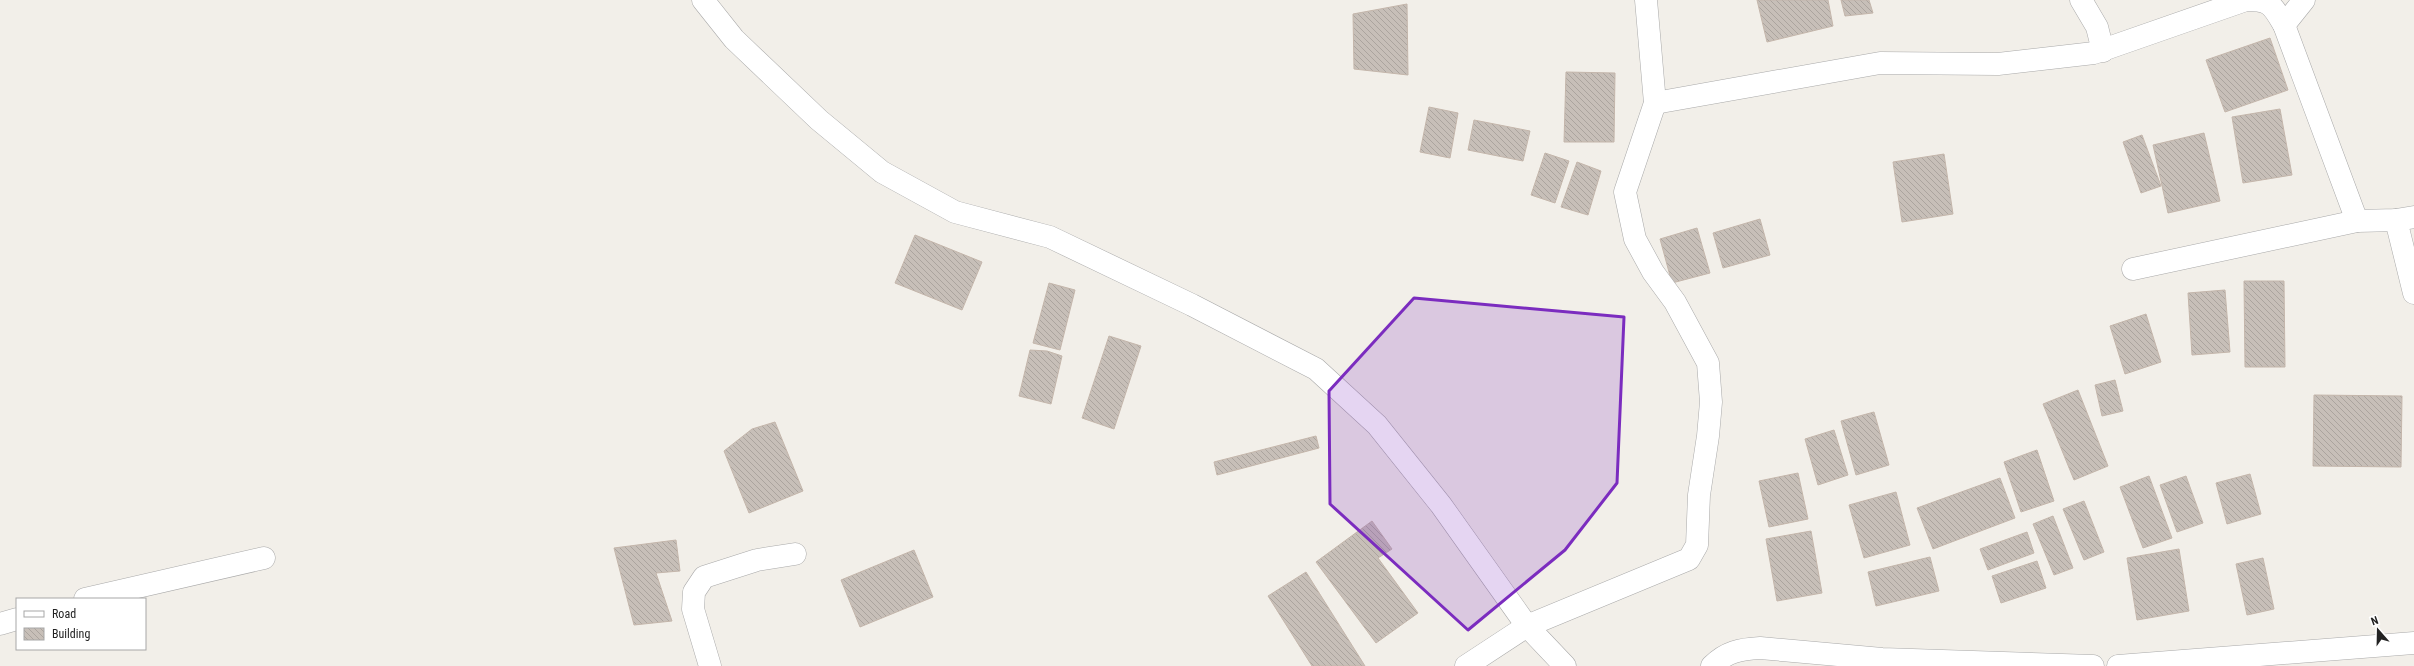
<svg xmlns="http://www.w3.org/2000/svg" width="2414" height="666" font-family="'Roboto Condensed',sans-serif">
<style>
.building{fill:url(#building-back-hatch);stroke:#c4b6ab}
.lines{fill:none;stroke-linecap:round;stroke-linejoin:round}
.minor-casing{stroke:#a9a9a9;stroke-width:23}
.minor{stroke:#fff;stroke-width:22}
.marked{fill:#7b2cbf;fill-opacity:0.2;stroke:#7b2cbf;stroke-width:3;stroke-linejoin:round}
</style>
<defs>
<pattern id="building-back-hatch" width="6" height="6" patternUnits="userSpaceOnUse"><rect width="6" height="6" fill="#c7bfb8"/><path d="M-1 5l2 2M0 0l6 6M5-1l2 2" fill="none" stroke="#aba49e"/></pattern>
</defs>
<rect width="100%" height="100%" fill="#f2efe9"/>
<!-- building -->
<g class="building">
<path d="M1757 0H1828L1833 26 1767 42Z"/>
<path d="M1841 0H1869L1873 13 1845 16Z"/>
<path d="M1407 4 1408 75 1354 69 1353 14Z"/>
<path d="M2270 38 2288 90 2225 112 2206 60Z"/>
<path d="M1566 72 1615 73 1614 142H1564Z"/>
<path d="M1429 107 1458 113 1450 158 1420 152Z"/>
<path d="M2280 109 2292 175 2243 183 2232 117Z"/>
<path d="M1474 120 1530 131 1523 161 1468 150Z"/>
<path d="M2204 133 2220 201 2168 213 2153 145Z"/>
<path d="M2142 135 2161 186 2141 193 2123 142Z"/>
<path d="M1545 153 1569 161 1555 203 1531 195Z"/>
<path d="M1944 154 1953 214 1902 222 1893 162Z"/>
<path d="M1577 162 1601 171 1588 215 1561 207Z"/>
<path d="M1760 219 1770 255 1723 268 1713 233Z"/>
<path d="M1697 228 1710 273 1672 283 1660 239Z"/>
<path d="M915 235 982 262 962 310 895 283Z"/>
<path d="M2244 281H2284L2285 367H2245Z"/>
<path d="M1049 283 1075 290 1060 350 1033 343Z"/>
<path d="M2225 290 2230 352 2192 355 2188 293Z"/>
<path d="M2146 314 2161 362 2125 374 2110 326Z"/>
<path d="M1109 336 1141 346 1114 429 1082 418Z"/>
<path d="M1030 350 1047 351 1062 356 1051 404 1019 396Z"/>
<path d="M2115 380 2123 411 2102 416 2095 385Z"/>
<path d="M2078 390 2108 466 2074 480 2043 404Z"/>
<path d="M2314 395 2402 396 2401 467 2313 466Z"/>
<path d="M1874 412 1889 465 1856 475 1841 421Z"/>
<path d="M775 422 803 491 749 513 724 451 752 429Z"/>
<path d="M1834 430 1848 475 1818 485 1805 439Z"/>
<path d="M1316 436 1319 448 1217 475 1214 462Z"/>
<path d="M2037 450 2054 501 2021 512 2004 462Z"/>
<path d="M1798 473 1808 519 1769 527 1759 481Z"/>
<path d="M2250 474 2261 514 2227 524 2216 483Z"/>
<path d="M2149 476 2172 538 2143 548 2120 487Z"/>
<path d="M2186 476 2203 523 2177 532 2160 485Z"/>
<path d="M2000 478 2015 518 1933 549 1917 508Z"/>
<path d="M1896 492 1910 545 1864 558 1849 505Z"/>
<path d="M2084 501 2104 552 2084 560 2063 509Z"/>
<path d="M2053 516 2073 568 2054 575 2033 524Z"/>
<path d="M1372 521 1392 549 1378 558 1418 613 1376 643 1316 562Z"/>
<path d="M1811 531 1822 593 1777 601 1766 539Z"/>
<path d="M2027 532 2034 553 1988 570 1980 549Z"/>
<path d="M676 540 680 571 656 573 672 621 634 625 614 548Z"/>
<path d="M2179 549 2189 611 2137 620 2127 558Z"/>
<path d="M914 550 933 597 860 627 841 580Z"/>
<path d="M1930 557 1939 591 1876 606 1868 572Z"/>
<path d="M2263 558 2274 609 2247 615 2236 564Z"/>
<path d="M2037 561 2046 588 2001 603 1992 576Z"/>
<path d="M1306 572 1365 666H1312L1268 596Z"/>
</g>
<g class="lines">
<defs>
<g id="minor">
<path d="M703 0 734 39 819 120 882 172 955 212 1050 237 1192 305 1316 369 1377 425 1441 505 1527 626 1565 666"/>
<path d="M2081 0 2097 27 2103 51"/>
<path d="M2284 25 2304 0"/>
<path d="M1655 103 1880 63 1998 64 2094 53 2246 0C2271 0 2272 5 2284 25L2357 221"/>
<path d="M2396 220 2414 293"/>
<path d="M2133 269 2357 221 2396 220 2414 217"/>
<path d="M85 599 264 558"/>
<path d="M0 624 17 619"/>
<path d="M710 666 693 609 694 592 704 577 757 560 795 554"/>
<path d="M1466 666 1527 626 1689 559 1697 545 1699 495 1708 436 1711 402 1708 363 1675 302 1653 272 1635 239 1625 192 1655 103 1646 0"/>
<path d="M1712 666C1726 652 1740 649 1760 648L1882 659 2093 666"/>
<path d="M2118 666 2414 643"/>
</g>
</defs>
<!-- minor casing -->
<use href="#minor" class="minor-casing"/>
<!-- minor -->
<use href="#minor" class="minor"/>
</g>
<!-- marked area -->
<path class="marked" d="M1414 298 1624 317 1617 483 1565 550 1468 630 1330 504 1329 391Z"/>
<!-- legend -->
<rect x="16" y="598" width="130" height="52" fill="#ffffff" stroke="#a7a7a7"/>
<rect x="24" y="611" width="20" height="6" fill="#ffffff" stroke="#a7a7a7"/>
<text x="52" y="618" font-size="12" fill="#222222">Road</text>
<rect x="24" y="628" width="20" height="12" fill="url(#building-back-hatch)" stroke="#a7a7a7"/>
<text x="52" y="638" font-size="12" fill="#222222">Building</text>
<!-- north arrow -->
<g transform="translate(2378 630) rotate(340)" stroke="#ffffff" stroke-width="3" paint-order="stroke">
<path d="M0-3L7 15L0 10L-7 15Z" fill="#222222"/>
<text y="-6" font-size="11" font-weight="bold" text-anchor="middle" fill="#222222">N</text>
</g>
</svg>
